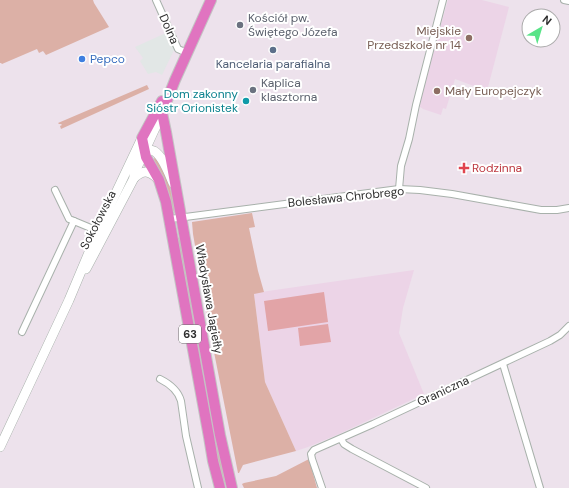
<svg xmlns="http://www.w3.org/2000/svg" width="569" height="488" font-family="'DM Sans',sans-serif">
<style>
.industrial{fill:#e2e7e6}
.education{fill:#ecd4e7}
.green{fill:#dcb0a6}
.pitch{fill:#e2a4a7}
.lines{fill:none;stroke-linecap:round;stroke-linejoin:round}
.street-casing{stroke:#a8b1ab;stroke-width:8}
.secondary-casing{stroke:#a8b1ab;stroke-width:10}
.primary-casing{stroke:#c4c4c4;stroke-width:12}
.street{stroke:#fff;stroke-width:6}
.secondary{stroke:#fff;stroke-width:9}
.primary{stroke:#e074c0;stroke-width:10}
.worship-dot{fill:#6b7280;stroke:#fff;stroke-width:1.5}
.education-dot{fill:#8d6e63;stroke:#fff;stroke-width:1.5}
.service-dot{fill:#5c6f8a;stroke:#fff;stroke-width:1.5}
.shop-dot{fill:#3f7fe0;stroke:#fff;stroke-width:1.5}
.culture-dot{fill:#0f9aa8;stroke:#fff;stroke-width:1.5}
.health-dot{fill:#e0444e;stroke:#fff;stroke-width:1.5}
.labels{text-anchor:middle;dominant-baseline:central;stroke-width:4;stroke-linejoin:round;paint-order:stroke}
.shield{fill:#fff;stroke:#6d6d6d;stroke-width:1}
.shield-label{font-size:11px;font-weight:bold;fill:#2e2e2e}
.worship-label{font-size:12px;fill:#5b616d;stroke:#fff;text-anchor:start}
.street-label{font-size:12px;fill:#2e2e2e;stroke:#fff}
.education-label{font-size:12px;fill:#785e54;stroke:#fff;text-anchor:end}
.shop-label{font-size:12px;fill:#366cbe;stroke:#fff;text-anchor:start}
.service-label{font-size:12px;fill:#4e5e75;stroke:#fff}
.culture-label{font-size:12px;fill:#0d838f;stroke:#fff;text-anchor:end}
.health-label{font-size:12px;fill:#be3a42;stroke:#fff;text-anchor:start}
</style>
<rect width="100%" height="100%" fill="#ede2ec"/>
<!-- industrial -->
<path class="industrial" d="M168 32 175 48 162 75 156 72 148 74 140 61 143 58 135 47Z"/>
<!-- education -->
<g class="education">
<path d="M448 0H482L509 7 487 91 455 79 446 109 443 108 441 115 423 109 419 106V103Z"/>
<path d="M414 270 403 308 399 333 424 394 339 434 308 447 296 451 265 382 254 293Z"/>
</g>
<!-- green -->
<g class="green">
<path d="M0 0H93L94 3 109 27 46 55 43 51 39 53 37 49 2 64 1 63H0Z"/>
<path d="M147 85 149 89 61 129 60 126 62 125 61 124H59L58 123Z"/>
<path d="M155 157C168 177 172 191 176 213H175L171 208 153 161Z"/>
<path d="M252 213 255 227 249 228 258 271 264 292 254 294 265 382 296 451 243 465 239 473H238L211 337 193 234 192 222Z"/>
<path d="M181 237 227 482 223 483 214 450 177 238Z"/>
<path d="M309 459 317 488H244L242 484 244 483 276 476Z"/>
</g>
<!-- pitch -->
<g class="pitch">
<path d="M324 292 328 322 268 331 264 301Z"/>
<path d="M328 324 331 342 300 346 298 328Z"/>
</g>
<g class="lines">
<defs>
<g id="street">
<path d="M156 0 178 49 187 53"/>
<path d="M564 0 569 1"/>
<path d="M399 189 401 166 409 139 416 105 443 0"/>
<path d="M55 190 69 219 74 221"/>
<path d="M170 219 399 189 420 190 452 194 541 210H557L569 208"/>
<path d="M22 332 74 221 98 231"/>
<path d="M503 364 540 488"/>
<path d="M160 379C170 384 178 390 181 401L186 436 198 488"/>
<path d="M341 439 344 444 352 449 426 488"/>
<path d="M322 488 312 459 311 454 314 450 373 424 550 341 560 335 569 326"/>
</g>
<g id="secondary">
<path d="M141 150C145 150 150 149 154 151 163 156 169 174 173 183"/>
<path d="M134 178C144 169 149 171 158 179"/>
<path d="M86 269 134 178V174L162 113"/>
<path d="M0 447 69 300 98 231 142 138"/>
</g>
<g id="primary">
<path d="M211 0 175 80 162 113 166 132 220 435 232 488"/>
<path d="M162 101 142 138 146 157 159 180 166 202 209 437 213 461 220 488"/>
</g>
</defs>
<!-- street casing -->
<use href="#street" class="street-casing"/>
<!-- secondary casing -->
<use href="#secondary" class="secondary-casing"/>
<!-- primary casing -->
<use href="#primary" class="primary-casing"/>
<!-- street -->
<use href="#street" class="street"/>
<!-- secondary -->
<use href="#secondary" class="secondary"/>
<!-- primary -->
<use href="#primary" class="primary"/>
</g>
<!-- markers -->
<g class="worship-dot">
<circle cx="240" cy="25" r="4"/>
<circle cx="253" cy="90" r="4"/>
</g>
<g class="education-dot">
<circle cx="469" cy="38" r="4"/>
<circle cx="437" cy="91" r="4"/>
</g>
<circle class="service-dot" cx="273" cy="50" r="4"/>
<circle class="shop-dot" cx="82" cy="59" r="4"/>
<circle class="culture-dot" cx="246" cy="101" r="4"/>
<path class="health-dot" d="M462 162h4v4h4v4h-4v4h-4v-4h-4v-4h4z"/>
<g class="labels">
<!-- shield labels -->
<rect class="shield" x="179" y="325" width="22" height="18" rx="3"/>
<g class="shield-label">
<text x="190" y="334">63</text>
</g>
<!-- worship labels -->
<g class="worship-label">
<text x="248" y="18">Kościół pw.<tspan x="248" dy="14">Świętego Józefa</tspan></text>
<text x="261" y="83">Kaplica<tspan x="261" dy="14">klasztorna</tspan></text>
</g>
<!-- street labels -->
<g class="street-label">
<text transform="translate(169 29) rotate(66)">Dolna</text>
<text transform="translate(346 197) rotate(-6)">Bolesława Chrobrego</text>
<text transform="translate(98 220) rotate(-63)">Sokołowska</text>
<text transform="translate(209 299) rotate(80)">Władysława Jagiełły</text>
<text transform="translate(443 391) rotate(-25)">Graniczna</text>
</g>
<!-- education labels -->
<g class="education-label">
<text x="461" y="31">Miejskie<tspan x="461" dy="14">Przedszkole nr 14</tspan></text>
<text x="445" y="91" text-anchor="start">Mały Europejczyk</text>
</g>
<!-- shop labels -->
<g class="shop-label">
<text x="90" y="59">Pepco</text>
</g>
<!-- service labels -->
<g class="service-label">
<text x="273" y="64">Kancelaria parafialna</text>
</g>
<!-- culture labels -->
<g class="culture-label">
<text x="238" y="94">Dom zakonny<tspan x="238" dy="14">Sióstr Orionistek</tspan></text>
</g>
<!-- health labels -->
<g class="health-label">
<text x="472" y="168">Rodzinna</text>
</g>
</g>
<!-- north arrow -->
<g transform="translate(541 28) rotate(38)"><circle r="19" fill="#ffffff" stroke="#ababab"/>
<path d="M0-3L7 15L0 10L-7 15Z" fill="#59e488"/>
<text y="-6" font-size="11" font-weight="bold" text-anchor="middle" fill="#2e2e2e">N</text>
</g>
</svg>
